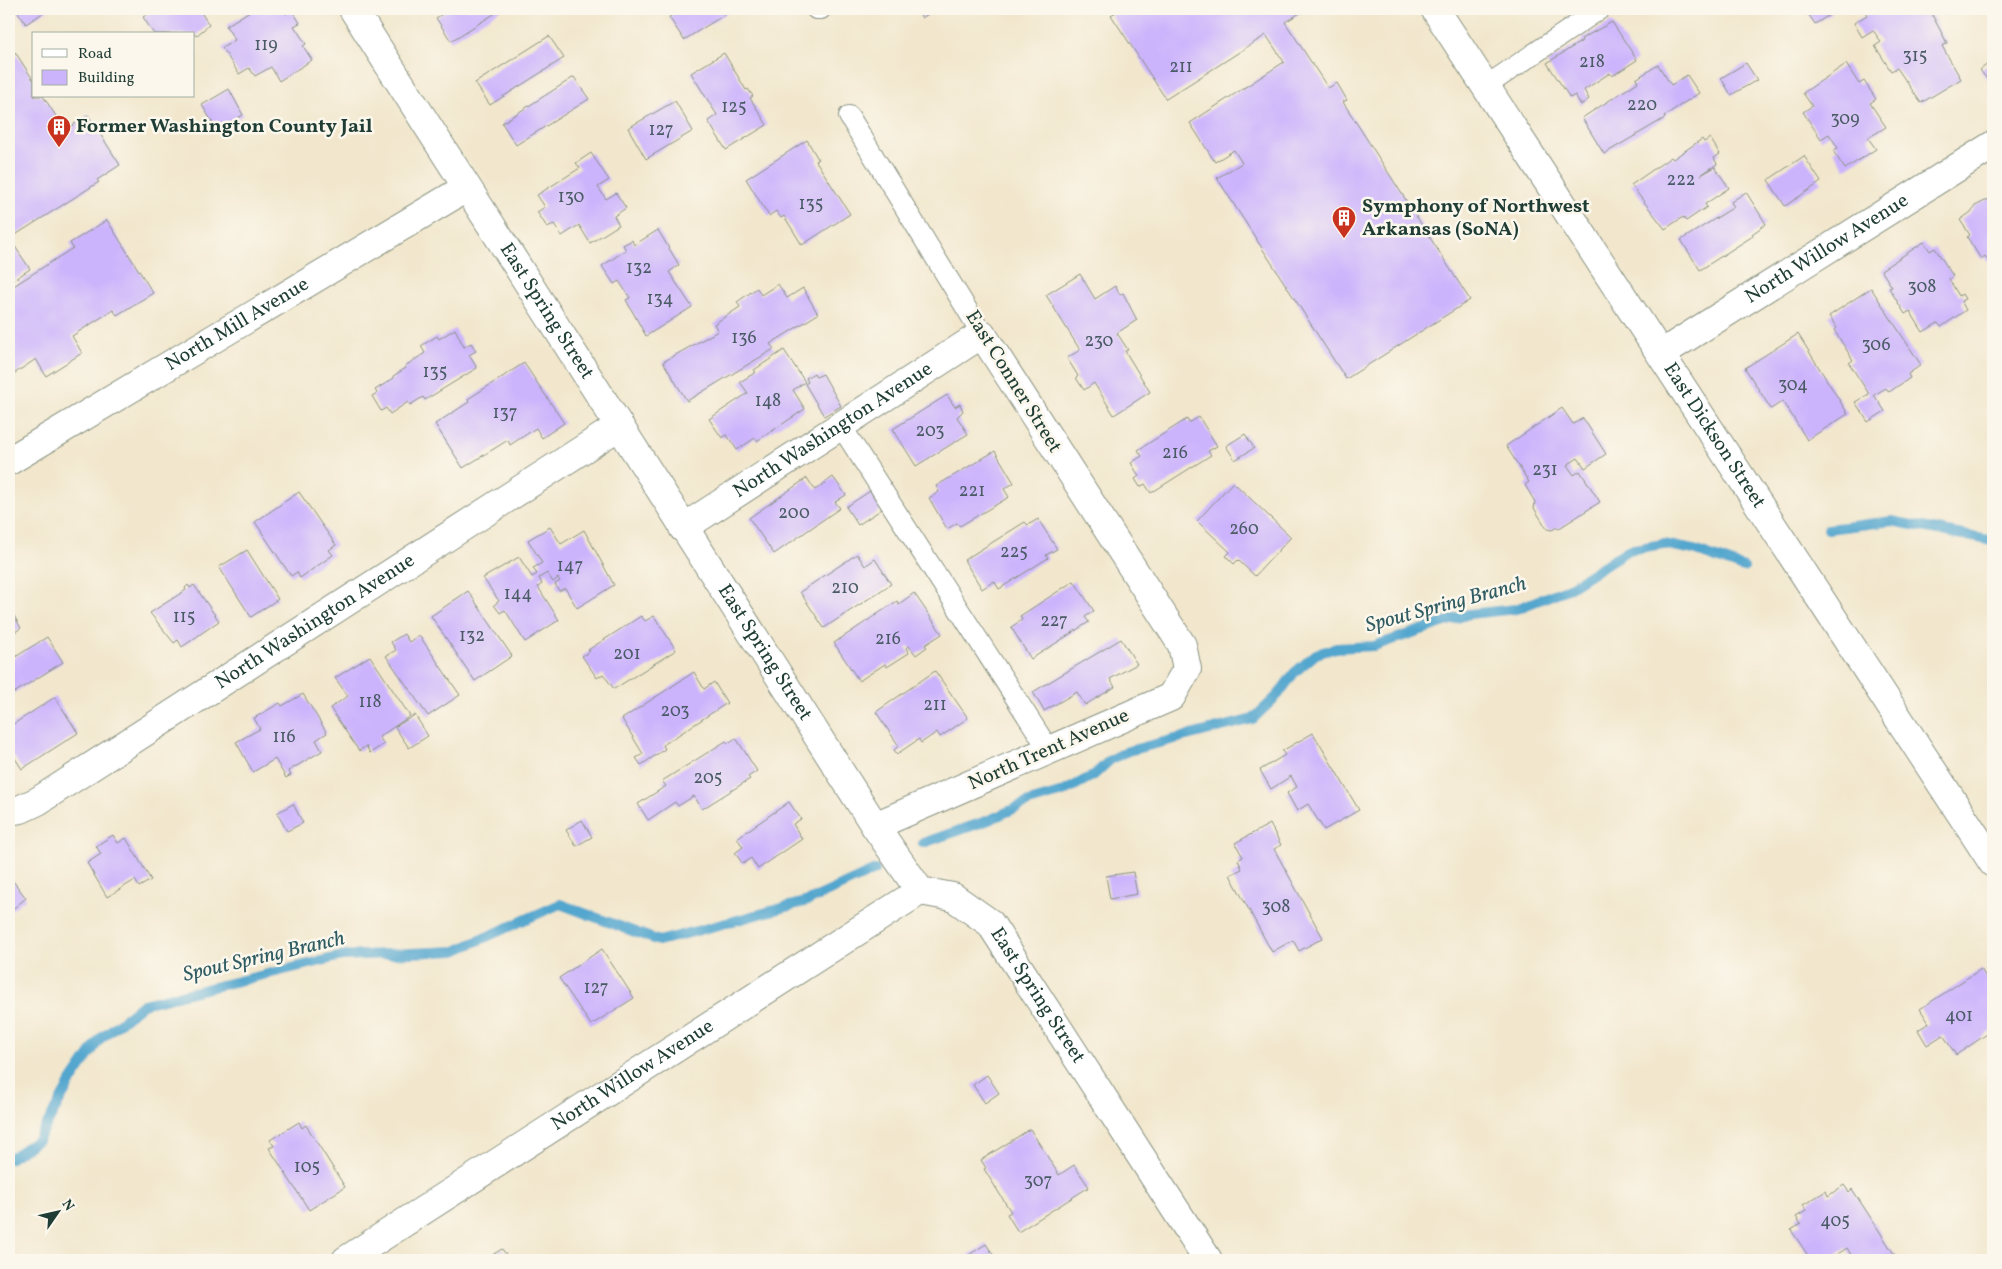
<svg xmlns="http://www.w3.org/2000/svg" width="2002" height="1269" font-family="Vollkorn,serif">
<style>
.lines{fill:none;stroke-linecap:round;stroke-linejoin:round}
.stream{stroke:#53a6ce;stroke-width:10}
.building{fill:#ccb4fc}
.service-casing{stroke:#889280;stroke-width:22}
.minor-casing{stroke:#889280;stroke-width:30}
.service{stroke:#fff;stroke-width:20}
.minor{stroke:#fff;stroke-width:28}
.labels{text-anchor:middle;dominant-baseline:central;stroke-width:5;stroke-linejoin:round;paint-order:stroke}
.number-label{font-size:18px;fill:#4a5b66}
.poi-label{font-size:20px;font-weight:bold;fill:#1f3d34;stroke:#fbf7ec;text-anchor:start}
.street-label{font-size:20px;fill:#1f3d34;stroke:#fbf7ec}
.water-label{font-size:21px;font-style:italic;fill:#2f5c62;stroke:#fbf7ec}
</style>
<rect width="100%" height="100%" fill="#fbf7ec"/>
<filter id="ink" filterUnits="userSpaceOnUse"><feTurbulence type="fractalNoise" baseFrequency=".02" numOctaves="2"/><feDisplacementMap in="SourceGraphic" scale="10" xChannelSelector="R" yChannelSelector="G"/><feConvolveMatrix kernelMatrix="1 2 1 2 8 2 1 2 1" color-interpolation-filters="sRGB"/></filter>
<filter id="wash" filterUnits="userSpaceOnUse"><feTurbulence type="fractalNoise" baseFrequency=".0096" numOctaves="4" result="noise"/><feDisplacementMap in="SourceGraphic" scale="20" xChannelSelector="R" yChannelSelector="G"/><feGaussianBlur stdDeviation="1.12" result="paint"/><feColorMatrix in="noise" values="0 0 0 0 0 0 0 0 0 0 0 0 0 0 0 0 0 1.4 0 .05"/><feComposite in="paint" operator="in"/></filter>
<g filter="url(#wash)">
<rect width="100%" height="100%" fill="#f2e7cd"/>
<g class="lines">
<!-- stream -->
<g class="stream">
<path d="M1828 529 1892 521 1993 541"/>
<path d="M923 843 989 820 1029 802 1063 792 1094 775 1110 760 1128 751 1253 719 1278 695 1294 673 1316 654 1336 648 1374 646 1469 614 1516 609 1567 589 1628 550 1663 544 1694 550 1744 568"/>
<path d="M9 1159 38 1140 70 1083 100 1039 143 1004 342 956 455 951 560 904 659 941 808 901 875 870"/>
</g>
</g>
<g id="blocks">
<!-- building -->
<g class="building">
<path d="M16 9H49L26 24Z"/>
<path d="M156 9H199L209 25 196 36 194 34H154L143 17Z"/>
<path d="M253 9H283L286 14 292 10 300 23 294 26 306 44 303 46 312 60 279 81 271 67 255 76 249 68 239 74 222 48 235 40 226 26Z"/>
<path d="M450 9H502L451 41 436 18Z"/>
<path d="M682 9H731L732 10 684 40 669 17Z"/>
<path d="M916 9H936L922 18Z"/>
<path d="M1121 9H1307L1285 22 1328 88 1337 83 1347 100 1343 102 1470 300 1346 379 1217 178 1242 163 1234 150 1215 162 1190 123 1284 62 1266 35 1166 99 1111 15Z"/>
<path d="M1805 9H1828L1831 14 1815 24Z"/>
<path d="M1866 9H1929L1947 43 1942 46 1961 79 1921 103 1897 68 1891 71 1875 46 1881 42 1873 30 1862 37 1854 23 1867 15 1864 10Z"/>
<path d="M1612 22 1637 60 1612 76 1610 73 1584 90 1589 99 1581 105 1575 95 1570 98 1547 63 1582 41 1581 39Z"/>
<path d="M549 36 564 58 490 105 475 83Z"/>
<path d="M15 52 34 81V96H43L65 130 88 115 120 165 97 180 99 182 9 239V56Z"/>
<path d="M724 53 746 90 748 89 753 96 750 98 767 125 726 150 708 121 717 115 691 73Z"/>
<path d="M1993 60V87L1980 70Z"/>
<path d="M1746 63 1757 80 1731 95 1721 78Z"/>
<path d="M1846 64 1859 84 1864 81 1876 99 1870 103 1886 127 1868 138 1876 149 1845 169 1833 151 1838 148 1829 134 1821 139 1803 112 1812 106 1803 93Z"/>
<path d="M1658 65 1671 85 1687 75 1699 93 1664 116 1665 118 1604 154 1582 118 1638 82 1636 79Z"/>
<path d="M574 77 589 99 516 145 502 123Z"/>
<path d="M229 89 243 115 217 130 202 105Z"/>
<path d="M675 101 693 131 646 159 628 128Z"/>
<path d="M1710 138 1720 154 1714 158 1717 164 1701 175 1715 167 1729 188 1705 204 1707 207 1686 221 1683 217 1665 229 1631 185 1671 157 1673 159 1702 139 1704 142Z"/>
<path d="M807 140 818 159 816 161 850 214 802 245 784 216 781 218 776 211 769 216 746 179Z"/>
<path d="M591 153 609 180 598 187 606 199 616 193 626 208 614 216 619 225 590 243 579 225 562 236 554 224 547 227 537 212 545 207 537 195 580 168 576 163Z"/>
<path d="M1804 156 1821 182 1785 206 1768 180Z"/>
<path d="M1746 192 1766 224 1752 234 1753 236 1700 270 1681 240 1734 207 1731 202Z"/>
<path d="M1993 197V269L1985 256 1981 259 1967 237 1970 235 1960 220 1971 212 1975 206Z"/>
<path d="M107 220 153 293 117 315 113 310 72 336 82 353 46 376 36 359 9 377V289L73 248 70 243Z"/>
<path d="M658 230 679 265 669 272 692 307 646 336 626 300 630 298 619 281 614 284 602 266 626 250 623 245 632 240 634 245Z"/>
<path d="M10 239 30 269 9 283V240Z"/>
<path d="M1924 242 1930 251 1935 248 1953 276 1949 279 1959 296 1962 294 1965 299 1961 301 1966 310 1941 327 1938 323 1923 332 1910 311 1905 314 1889 288 1892 287 1881 270Z"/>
<path d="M1080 274 1095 299 1115 286 1120 295 1123 293 1137 320 1117 333 1128 350 1125 351 1150 392 1114 415 1094 383 1084 390 1076 378 1078 376 1067 358 1080 350 1046 295Z"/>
<path d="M778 284 787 298 803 288 818 314 770 344 774 349 687 401 663 362 718 331 714 324 740 307 737 302 757 288 761 295Z"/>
<path d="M1871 288 1921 365 1908 374 1910 378 1889 392 1886 388 1874 395 1885 411 1868 422 1855 402 1869 394 1849 363 1853 360 1834 330 1837 328 1829 316Z"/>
<path d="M455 329 464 347 471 343 476 351 469 355 477 368 425 400 423 397 410 405 408 402 390 414 386 408 381 411 372 396 377 393 375 390 394 378 393 376 406 368 405 366 425 353 421 346 437 336 439 339Z"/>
<path d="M1798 334 1848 414 1807 440 1783 401 1771 409 1745 368Z"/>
<path d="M784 350 805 382 793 390 805 409 757 441 755 438 737 450 727 435 722 438 709 419 748 393 740 382 756 372 754 370Z"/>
<path d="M524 363 564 423 542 438 536 428 510 445 508 440 463 468 435 424 469 402 468 399Z"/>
<path d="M814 373 816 377 823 374 841 406 824 416 805 384 808 382 806 378Z"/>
<path d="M947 395 955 407 960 404 963 411 957 417 968 434 916 466 893 429Z"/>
<path d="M1562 408 1573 424 1583 418 1606 454 1585 468 1578 458 1567 465 1574 475 1580 471 1600 502 1558 529 1557 527 1552 530 1547 529 1534 508 1535 502 1525 485 1529 482 1506 446Z"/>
<path d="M1199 417 1217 446 1208 451 1211 455 1151 493 1145 484 1140 487 1135 479 1139 476 1131 463 1142 456 1138 450 1187 419 1189 423Z"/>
<path d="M1245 434 1254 448 1235 460 1226 446Z"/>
<path d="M995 451 1014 483 1004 489 1009 497 960 526 957 523 947 529 929 498 939 492 936 486Z"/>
<path d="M833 477 846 495 835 502 840 508 774 554 749 518 807 478 815 490Z"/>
<path d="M1233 482 1291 537 1255 576 1238 560 1234 564 1226 556 1230 552 1197 521Z"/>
<path d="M870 491 882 509 858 525 846 507Z"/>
<path d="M299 492 336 545 329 550 333 555 300 578 297 572 291 576 255 522Z"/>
<path d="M1038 519 1057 549 1046 555 1048 558 999 589 994 581 982 589 964 560 1025 522 1028 525Z"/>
<path d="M550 527 561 544 584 530 614 585 577 608 565 588 559 591 555 584 560 581 558 578 553 582 547 573 539 578 542 584 538 587 559 620 525 642 505 610 500 613 494 605 499 601 483 578 519 557 532 577 537 574 533 568 542 563 528 540Z"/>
<path d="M247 550 278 599 251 617 219 567Z"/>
<path d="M857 554 865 566 875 559 891 584 824 628 800 592Z"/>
<path d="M1074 581 1094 611 1085 617 1089 622 1031 659 1011 627 1022 620 1020 616Z"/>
<path d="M188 585 190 588 194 585 219 621 182 647 178 640 174 643 150 613 186 590 185 588Z"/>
<path d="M468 591 512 656 475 681 431 616Z"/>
<path d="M914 593 942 634 925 645 927 647 916 655 909 646 906 648 909 653 887 667 885 664 859 681 834 643 897 601 899 604Z"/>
<path d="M9 607 21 628 9 636Z"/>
<path d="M641 616 645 621 654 616 676 650 614 689 603 674 597 678 582 656 590 651 588 650Z"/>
<path d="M404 634 409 642 419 635 460 695 428 716 386 656 396 650 391 642Z"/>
<path d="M47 637 63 662 9 696V661Z"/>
<path d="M1121 639 1137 664 1110 679 1115 687 1085 705 1077 692 1044 711 1033 692Z"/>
<path d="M370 656 410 716 379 737 384 744 370 753 366 746 359 751 330 708 348 696 335 678Z"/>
<path d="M935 671 968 718 940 737 937 732 921 743 919 739 897 754 894 750 899 746 876 712Z"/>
<path d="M694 672 704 689 714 682 727 703 663 745 665 749 641 765 636 758 643 754 622 719Z"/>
<path d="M303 694 327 733 316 740 322 751 288 771 291 775 286 778 275 759 253 772 236 742 260 729 254 718 280 703 282 706Z"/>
<path d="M55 697 78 733 22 769 9 749V727Z"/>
<path d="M415 715 428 736 409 748 395 727Z"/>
<path d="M1313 733 1359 810 1324 830 1308 804 1297 811 1287 793 1297 787 1291 776 1271 789 1260 770 1285 755 1282 751Z"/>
<path d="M736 738 757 771 748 777 750 779 702 809 694 796 678 806 675 802 648 820 638 804 666 786 662 781 726 741 728 743Z"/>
<path d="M789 802 801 819 793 824 802 839 758 869 751 858 743 864 735 853 743 847 737 838Z"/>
<path d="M293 804 303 823 287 831 277 813Z"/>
<path d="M582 820 592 837 576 846 566 830Z"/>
<path d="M1270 824 1281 845 1274 849 1323 938 1299 951 1293 940 1272 952 1230 875 1242 869 1238 860 1243 857 1235 843Z"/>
<path d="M113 835 118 843 126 838 151 880 139 887 135 880 107 897 87 863 101 854 96 846Z"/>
<path d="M1133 872 1137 894 1110 899 1106 876Z"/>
<path d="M13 881 26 898 9 912V885Z"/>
<path d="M602 949 634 998 591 1025 559 978Z"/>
<path d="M1981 969 1993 988V1030L1956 1055 1943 1035 1927 1045 1918 1030 1929 1023 1920 1009Z"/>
<path d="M987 1075 999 1093 985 1103 973 1085Z"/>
<path d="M299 1122 302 1128 306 1125 345 1187 309 1210 269 1148 274 1146 270 1140Z"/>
<path d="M1030 1129 1059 1175 1074 1165 1089 1187 1018 1232 1007 1214 1011 1212 984 1169 986 1168 981 1160Z"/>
<path d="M1844 1185 1849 1192 1852 1189 1898 1260H1854L1847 1248 1828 1260H1814L1812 1256 1809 1257 1791 1230 1801 1224 1796 1217 1806 1211 1803 1205 1826 1191 1828 1196Z"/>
<path d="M986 1244 997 1260H961Z"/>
<path d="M502 1249 510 1260H484Z"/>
</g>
</g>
</g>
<g filter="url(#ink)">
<use href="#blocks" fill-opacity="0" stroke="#889280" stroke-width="1"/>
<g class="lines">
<defs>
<g id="service">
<path d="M816 9H821"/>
<path d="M1486 86 1600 9"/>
<path d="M849 116 982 334"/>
<path d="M841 426 1049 750"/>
</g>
<g id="minor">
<path id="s1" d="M353 9 875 826 920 891 953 897 990 923 1208 1260"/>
<path id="s2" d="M1435 9 1993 863"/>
<path id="s3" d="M1662 353 1993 145"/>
<path id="s4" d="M9 461 466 188"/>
<path id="s5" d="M683 528 982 334 1182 645 1187 669 1171 697 875 826"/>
<path id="s6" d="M9 811 21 809 38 801 619 426"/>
<path id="s7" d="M346 1260 920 891"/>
</g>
</defs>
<!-- service casing -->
<use href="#service" class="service-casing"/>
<!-- minor casing -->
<use href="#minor" class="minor-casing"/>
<!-- service -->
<use href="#service" class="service"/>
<!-- minor -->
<use href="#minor" class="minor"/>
</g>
</g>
<!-- icons -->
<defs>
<symbol id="building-pin" viewBox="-11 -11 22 30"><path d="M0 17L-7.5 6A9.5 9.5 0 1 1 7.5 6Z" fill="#c8321e" stroke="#fbf7ec"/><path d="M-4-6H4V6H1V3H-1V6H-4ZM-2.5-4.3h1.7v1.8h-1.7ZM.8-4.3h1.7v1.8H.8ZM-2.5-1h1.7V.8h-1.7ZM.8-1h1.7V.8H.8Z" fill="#fff"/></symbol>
</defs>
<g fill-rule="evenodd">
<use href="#building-pin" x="45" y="113" width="28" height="38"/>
<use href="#building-pin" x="1330" y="204" width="28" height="38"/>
</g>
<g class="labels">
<!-- number labels -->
<g class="number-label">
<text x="266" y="45">119</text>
<text x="1915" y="56">315</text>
<text x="1592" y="62">218</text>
<text x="1181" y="67">211</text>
<text x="1642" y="105">220</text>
<text x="734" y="107">125</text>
<text x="1845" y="119">309</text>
<text x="661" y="130">127</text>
<text x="1681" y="180">222</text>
<text x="571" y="197">130</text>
<text x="811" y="204">135</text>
<text x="639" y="268">132</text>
<text x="1922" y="287">308</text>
<text x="660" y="299">134</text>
<text x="744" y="338">136</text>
<text x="1099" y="341">230</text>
<text x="1876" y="345">306</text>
<text x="435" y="372">135</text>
<text x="1793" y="385">304</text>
<text x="768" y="401">148</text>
<text x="505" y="413">137</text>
<text x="930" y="431">203</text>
<text x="1175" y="453">216</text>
<text x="1545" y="470">231</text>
<text x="972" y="491">221</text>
<text x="794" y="513">200</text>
<text x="1244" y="529">260</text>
<text x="1014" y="552">225</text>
<text x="570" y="566">147</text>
<text x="845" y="588">210</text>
<text x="518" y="594">144</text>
<text x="184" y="617">115</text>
<text x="1054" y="621">227</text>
<text x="472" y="636">132</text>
<text x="888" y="639">216</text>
<text x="627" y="654">201</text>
<text x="370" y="702">118</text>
<text x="935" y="705">211</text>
<text x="675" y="711">203</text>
<text x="284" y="737">116</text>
<text x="708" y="778">205</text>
<text x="1276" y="907">308</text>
<text x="596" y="988">127</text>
<text x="1959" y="1016">401</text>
<text x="307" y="1167">105</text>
<text x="1038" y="1181">307</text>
<text x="1835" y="1221">405</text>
</g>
<!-- poi labels -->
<g class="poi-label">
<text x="76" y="127">Former Washington County Jail</text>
<text x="1362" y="207">Symphony of Northwest<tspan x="1362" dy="23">Arkansas (SoNA)</tspan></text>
</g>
<!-- street labels -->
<g class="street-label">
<text stroke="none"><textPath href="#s3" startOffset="195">North Willow Avenue</textPath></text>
<text stroke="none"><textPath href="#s1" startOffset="359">East Spring Street</textPath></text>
<text stroke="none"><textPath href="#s4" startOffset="266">North Mill Avenue</textPath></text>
<text transform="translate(1013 382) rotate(58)">East Conner Street</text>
<text stroke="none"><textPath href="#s5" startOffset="179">North Washington Avenue</textPath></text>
<text stroke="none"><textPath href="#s2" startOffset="510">East Dickson Street</textPath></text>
<text stroke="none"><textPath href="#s6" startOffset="361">North Washington Avenue</textPath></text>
<text stroke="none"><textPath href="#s1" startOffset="764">East Spring Street</textPath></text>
<text transform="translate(1049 750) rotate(-24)">North Trent Avenue</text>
<text stroke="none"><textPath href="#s1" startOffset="1214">East Spring Street</textPath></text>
<text stroke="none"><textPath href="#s7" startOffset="341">North Willow Avenue</textPath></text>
</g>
<!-- water labels -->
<g class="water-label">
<text transform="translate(1446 605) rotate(-15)">Spout Spring Branch</text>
<text transform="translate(264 957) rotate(-13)">Spout Spring Branch</text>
</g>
</g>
<!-- margin -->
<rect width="2002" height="1269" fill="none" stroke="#fbf7ec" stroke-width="30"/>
<!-- legend -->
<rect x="32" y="32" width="162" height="65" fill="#fbf7ec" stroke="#a3ada2"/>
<rect x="42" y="49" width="25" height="8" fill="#ffffff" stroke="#a3ada2"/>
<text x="78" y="58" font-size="15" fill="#1f3d34">Road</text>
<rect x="42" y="70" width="25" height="15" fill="#ccb4fc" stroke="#a3ada2"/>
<text x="78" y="82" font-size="15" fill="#1f3d34">Building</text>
<!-- north arrow -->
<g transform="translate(58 1212) rotate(56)" stroke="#fbf7ec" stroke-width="4" paint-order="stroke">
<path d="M0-4L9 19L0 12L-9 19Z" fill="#1f3d34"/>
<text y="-8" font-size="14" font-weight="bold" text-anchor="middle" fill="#1f3d34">N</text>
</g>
</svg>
